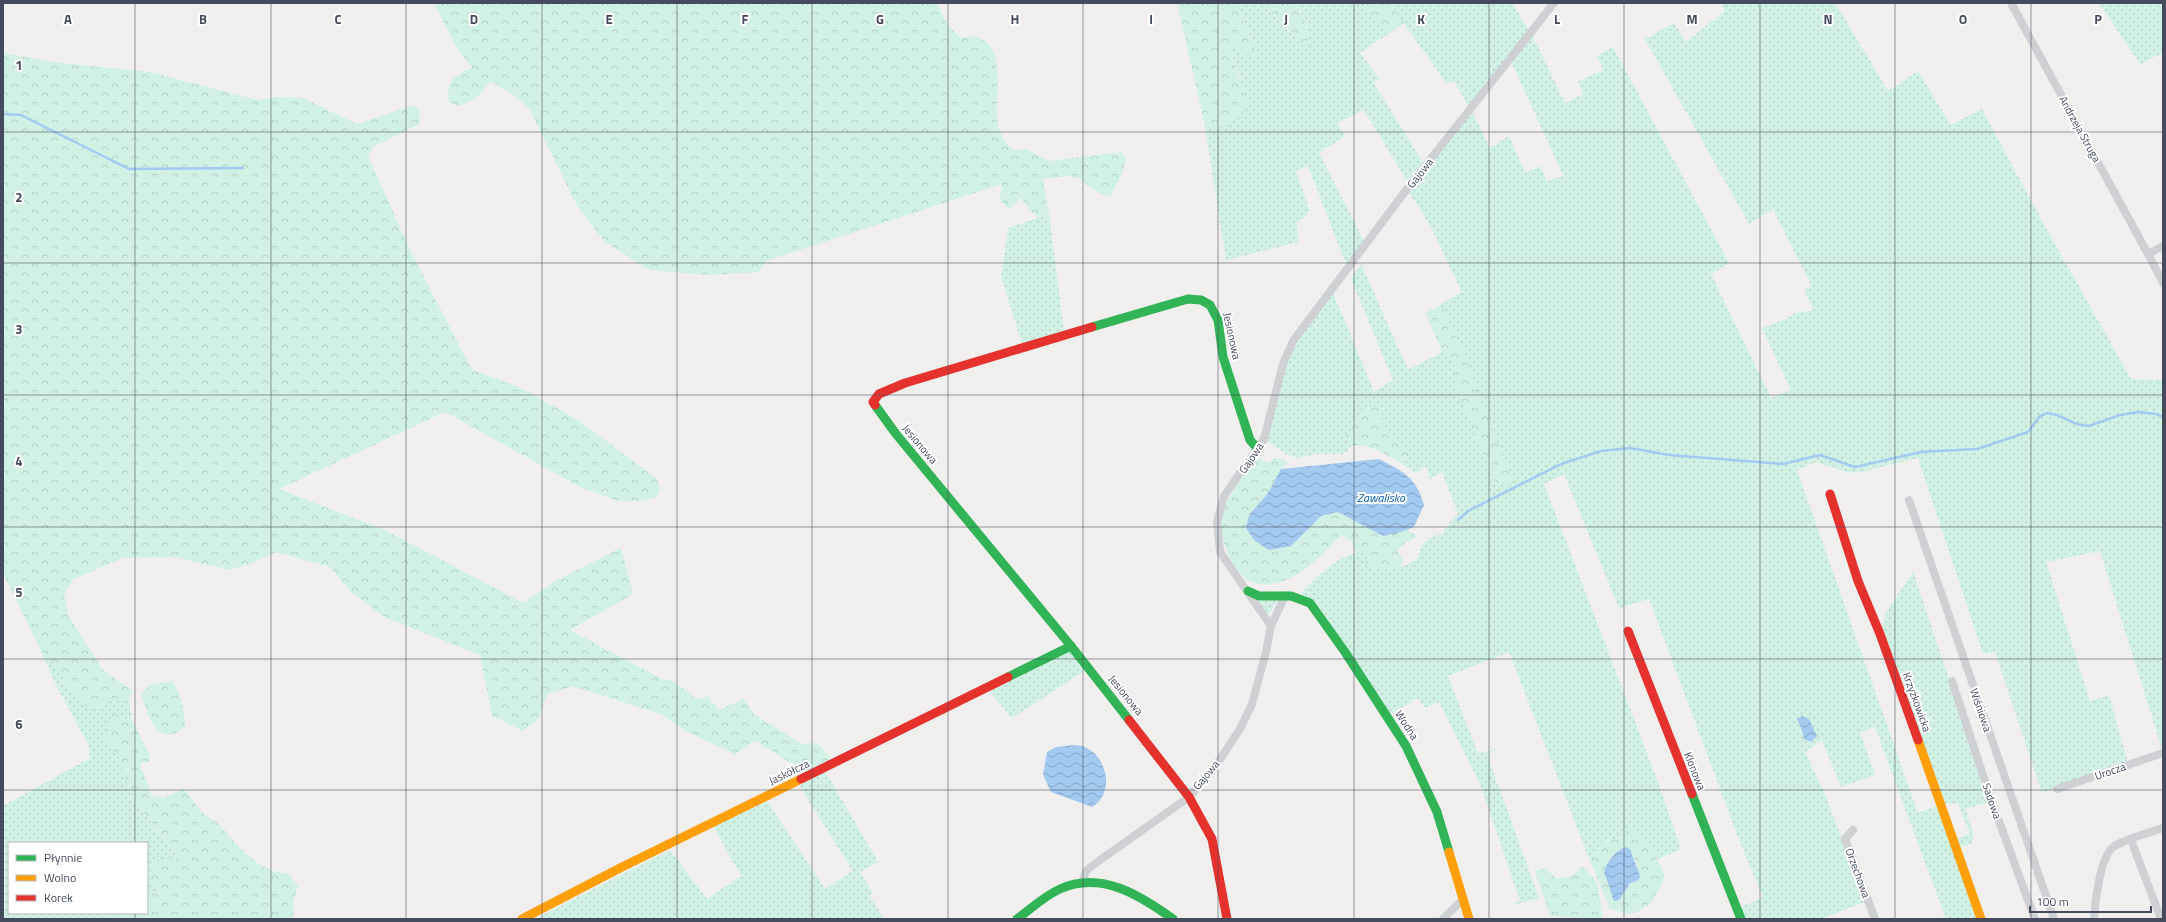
<svg xmlns="http://www.w3.org/2000/svg" width="2166" height="922" font-family="'Titillium Web',sans-serif">
<style>
.grass{fill:url(#grass-dots);fill-rule:evenodd}
.forest{fill:url(#forest-crowns);fill-rule:evenodd}
.water{fill:url(#water-waves)}
.lines{fill:none;stroke-linecap:round;stroke-linejoin:round}
.stream{stroke:#a3cbf1;stroke-width:2.5}
.street{stroke:#cfd0d4;stroke-width:8}
.fast{stroke:#30b455;stroke-width:9}
.slow{stroke:#ff9f0a;stroke-width:9}
.jam{stroke:#e5322d;stroke-width:9}
.grid{fill:none;stroke:#454b5d;stroke-width:1;stroke-opacity:0.55}
.labels{text-anchor:middle;dominant-baseline:central;stroke-width:4;stroke-linejoin:round;paint-order:stroke}
.street-label{font-size:11px;fill:#454b5d;stroke:#fff}
.water-label{font-size:12px;font-style:italic;fill:#025db2;stroke:#fff}
.grid-label{font-size:13px;text-anchor:middle;font-weight:bold;fill:#454b5d;stroke:#fff;stroke-width:4;stroke-linejoin:round;paint-order:stroke}
</style>
<defs>
<pattern id="grass-dots" width="8" height="8" patternUnits="userSpaceOnUse"><rect width="8" height="8" fill="#d1f1e5"/><path d="M2 2h.1M6 6h.1" fill="none" stroke="#b5d0c7" stroke-width="1.8" stroke-linecap="round"/></pattern>
<pattern id="forest-crowns" width="20" height="18" patternUnits="userSpaceOnUse"><rect width="20" height="18" fill="#d1f1e5"/><path d="M2 6a3 3 0 1 1 6 0M12 15a3 3 0 1 1 6 0" fill="none" stroke="#b5d0c7"/></pattern>
<pattern id="water-waves" width="16" height="10" patternUnits="userSpaceOnUse"><rect width="16" height="10" fill="#a3cbf1"/><path d="M0 5q4-4 8 0t8 0" fill="none" stroke="#87a7c6"/></pattern>
</defs>
<rect width="100%" height="100%" fill="#f0efee"/>
<!-- grass -->
<g class="grass">
<path d="M1238 3H1261L1305 48C1313 27 1306 20 1293 3H1512L1535 41 1565 103 1583 94 1578 81 1604 70 1597 56 1613 47 1729 263 1711 274 1771 398 1791 390 1762 328 1786 319 1795 313 1813 310 1804 290 1810 287V282L1773 209 1749 224 1645 39 1674 23 1686 42 1725 11 1721 3H1835L1888 91 1918 71 1951 125 1982 109 2041 219 2131 379 2163 380V752L2100 551 2046 562 2090 701 2109 695 2128 763 2042 793 1995 652 1983 654 1918 458 1866 471 1849 473 1816 462 1797 470 1918 813 1936 806 1950 841 1970 834 1958 803 1941 804 1880 634 1887 611 1913 572 1990 802 1965 809 1974 836 1971 844 1953 849 1978 919H1946L1875 727 1860 732 1875 775 1841 787 1822 740 1805 752 1825 794 1865 902 1821 919H1741L1737 909 1763 897 1741 845 1649 599 1619 608 1564 474 1544 484 1655 774 1681 849 1658 859 1638 832 1601 843 1589 858 1509 652 1448 676 1478 754 1498 748 1490 753 1489 760 1539 898 1506 907 1520 901 1481 786 1439 702 1425 708 1418 698 1387 716 1321 609 1312 600 1301 594C1311 580 1340 555 1357 553 1361 552 1366 553 1370 553L1374 569C1391 571 1404 568 1418 558 1421 543 1427 537 1442 534L1451 521 1458 514 1442 472 1430 479 1426 466 1416 473 1402 464 1407 459 1402 444 1393 440 1365 407 1345 438 1351 446 1344 454H1317L1296 458 1286 454 1264 439 1293 341 1332 290 1374 392 1393 380 1351 279 1361 264 1408 370 1442 352 1426 313 1462 292 1430 225 1407 189 1410 186 1364 110 1337 123 1345 136 1319 153 1366 245 1348 269 1308 166 1296 171 1310 212 1297 223 1298 242 1226 260 1205 126H1225L1241 78 1229 44 1242 50 1255 61C1258 37 1241 25 1238 3ZM1404 23 1446 83 1454 81 1470 109 1425 166 1373 82 1380 80 1360 53ZM1510 59 1563 175V176L1547 181 1540 166 1525 173 1509 136 1490 148 1471 109Z"/>
<path d="M2099 3H2163V57L2160 54 2140 64Z"/>
<path d="M1049 214 1064 332 1022 343 1001 277 1008 228Z"/>
<path d="M1259 601H1277L1267 617Z"/>
<path d="M40 649 85 706 99 708 109 700H129L132 720 112 714C107 736 130 792 143 812 153 826 165 840 175 853L176 861 158 859 159 889 147 895V843H9V913H113L101 919H3V806L90 758 89 746 58 689Z"/>
<path d="M1070 650 1087 669 1012 718 988 690Z"/>
<path d="M825 771 878 862 860 872 873 893 869 895 884 919H535L670 850 707 899 741 876 713 826 767 801 825 889 853 871 799 785Z"/>
</g>
<!-- forest -->
<g class="forest">
<path d="M434 3H937L947 24 961 38C969 36 972 36 979 38 1006 47 995 96 997 117 998 131 1004 142 1014 151L1026 149 1048 161 1121 152 1127 157 1122 173 1110 197 1095 191 1079 178 1068 176 1043 179 1049 214 1036 217 1021 198 1009 209 1000 200 1002 184 766 261 759 272 707 275 649 270 604 241 577 206 529 108 511 93 490 81C481 96 473 102 457 106L449 102C446 79 454 78 472 67L458 50Z"/>
<path d="M1177 3H1238C1241 25 1258 37 1255 62L1242 50 1230 44 1247 103 1242 115 1225 126H1205Z"/>
<path d="M1261 3H1293C1306 20 1313 27 1305 49L1288 29Z"/>
<path d="M1359 3H1389L1404 23 1388 34Z"/>
<path d="M3 53 53 62 150 72 257 100 279 97 303 98 357 124 414 105 419 109 420 124 373 147 368 156 411 252 472 370 519 387 578 420 657 479 660 490 656 497 644 501H618L580 487 445 412 279 489 387 531 523 603 559 579 621 548 633 594 570 630 662 679 673 681 698 700 708 696 719 710 743 699 754 714 802 744 818 743 833 762 809 774 755 741 735 754 685 731 663 715 573 686 547 694 538 720 523 731 492 716 480 655 384 617 350 591 330 567 276 552 249 564 229 570 175 557 123 558 74 579 64 593 68 615 84 641 104 671 133 691 129 700H109L99 708 85 706 40 649 3 573Z"/>
<path d="M1441 305 1460 344 1512 481 1508 485 1494 481 1460 398 1453 363 1442 352 1426 313Z"/>
<path d="M1372 404C1387 414 1382 425 1392 438 1398 445 1408 443 1410 454L1402 464C1389 456 1366 442 1351 446L1345 438 1365 407Z"/>
<path d="M1257 458 1268 463 1274 458 1284 459 1287 463 1281 469 1268 493 1249 515 1246 528 1291 546 1321 516 1338 512 1383 536 1407 530 1418 537 1406 542 1397 550 1403 561 1399 568C1387 571 1374 572 1365 563L1370 553H1357C1352 544 1351 536 1340 536 1312 568 1257 616 1229 556 1222 541 1219 526 1224 509 1229 493 1247 472 1257 458Z"/>
<path d="M172 681C181 695 185 709 185 726 182 729 177 733 174 734 153 740 146 709 142 696 145 683 161 682 172 681Z"/>
<path d="M112 713 132 720 150 756 149 762H141V768L152 796 164 798 184 789C191 796 196 806 203 813 209 818 216 820 220 826 238 845 259 874 288 873L298 886 294 900 293 919H101L113 913H147V895L159 889 150 881 151 865 158 859 176 860 175 853 132 797 118 758 105 737Z"/>
<path d="M1630 827C1647 837 1658 859 1665 877L1652 902 1639 911 1628 914 1610 909 1589 858 1601 843 1622 837ZM1622 848 1631 850 1632 856 1638 866 1637 881 1630 883 1614 901 1604 872 1608 860Z"/>
<path d="M1582 866 1597 882 1603 919 1550 916 1535 871 1545 868 1557 879 1574 875Z"/>
</g>
<!-- water -->
<g class="water">
<path d="M1379 459C1404 472 1416 477 1424 505L1414 527 1398 533 1383 536 1338 512 1321 516 1291 546 1269 550 1254 540 1246 528 1249 515 1268 493 1281 469Z"/>
<path d="M1802 716 1809 719 1817 736 1811 742 1804 739 1802 730 1797 719Z"/>
<path d="M1074 745C1104 745 1119 791 1092 807L1051 792 1043 775 1047 752 1056 747Z"/>
<path d="M1626 847 1631 850C1632 860 1639 867 1640 878L1637 881 1630 883 1619 900 1614 901 1604 872C1606 862 1616 850 1626 847Z"/>
</g>
<g class="lines">
<!-- stream -->
<g class="stream">
<path d="M3 114 21 115 129 169 243 168"/>
<path d="M1458 520 1468 511 1561 464 1601 451 1630 448 1669 455 1783 464 1820 455 1855 467 1921 452 1977 449 2028 432 2040 416 2047 413 2057 415 2077 424 2089 426 2120 415 2139 412 2156 414 2163 417"/>
</g>
<!-- street -->
<g class="street">
<path d="M2011 3 2148 254 2163 246"/>
<path d="M2148 254 2163 283"/>
<path d="M1909 500 2054 919"/>
<path d="M1271 626 1285 596"/>
<path d="M1952 681 1993 805 2035 919"/>
<path d="M2057 789 2163 753"/>
<path d="M1853 830 1845 839 1875 919"/>
<path d="M2131 840 2161 919"/>
<path d="M1082 883 1086 871 1093 865 1189 797 1213 770 1240 729 1252 704 1266 652 1271 626 1220 552 1217 522 1224 496 1264 439 1283 364 1293 341 1407 189 1554 3"/>
<path d="M1443 919 1463 899"/>
<path d="M2094 919C2095 902 2100 858 2113 847 2124 839 2149 833 2163 828"/>
</g>
<!-- fast -->
<g class="fast">
<path d="M1092 327 1188 299 1201 300 1210 305 1218 320 1223 357 1250 440 1257 448"/>
<path d="M875 405 896 434 1071 646 1129 720"/>
<path d="M1248 591 1259 596H1291L1310 603 1345 652 1406 746 1437 812 1449 852"/>
<path d="M1008 677 1071 646"/>
<path d="M1692 794 1741 919"/>
<path d="M1017 919C1031 909 1044 896 1060 889 1101 870 1141 896 1173 919"/>
</g>
<!-- slow -->
<g class="slow">
<path d="M1918 740 1981 919"/>
<path d="M1449 852 1469 919"/>
<path d="M522 919 622 867 801 779"/>
</g>
<!-- jam -->
<g class="jam">
<path d="M875 405 873 402 879 394 905 383 1092 327"/>
<path d="M1830 494 1858 581 1880 634 1918 740"/>
<path d="M1628 631 1692 794"/>
<path d="M1129 720 1189 797 1212 839 1227 919"/>
<path d="M801 779 1008 677"/>
</g>
</g>
<!-- grid -->
<path class="grid" d="M135 3V843M271 3V919M406 3V919M542 3V919M677 3V919M812 3V919M948 3V919M1083 3V919M1218 3V919M1354 3V919M1489 3V919M1624 3V919M1760 3V919M1895 3V919M2031 3V919M3 132H2163M3 263H2163M3 395H2163M3 527H2163M3 659H2163M3 790H2163M135 913V919"/>
<g class="labels">
<!-- street labels -->
<g class="street-label">
<text transform="translate(2080 129) rotate(61)">Andrzeja Struga</text>
<text transform="translate(1420 173) rotate(-52)">Gajowa</text>
<text transform="translate(1232 336) rotate(78)">Jesionowa</text>
<text transform="translate(920 444) rotate(50)">Jesionowa</text>
<text transform="translate(1251 458) rotate(-56)">Gajowa</text>
<text transform="translate(1126 695) rotate(51)">Jesionowa</text>
<text transform="translate(1917 702) rotate(70)">Krzyżkowicka</text>
<text transform="translate(1981 710) rotate(71)">Wiśniowa</text>
<text transform="translate(1407 725) rotate(57)">Wodna</text>
<text transform="translate(1695 771) rotate(68)">Klonowa</text>
<text transform="translate(2110 771) rotate(-19)">Urocza</text>
<text transform="translate(789 772) rotate(-26)">Jaskółcza</text>
<text transform="translate(1206 775) rotate(-51)">Gajowa</text>
<text transform="translate(1992 801) rotate(71)">Sadowa</text>
<text transform="translate(1858 873) rotate(70)">Orzechowa</text>
</g>
<!-- water labels -->
<g class="water-label">
<text x="1381" y="497">Zawalisko</text>
</g>
</g>
<g class="grid-label">
<text x="68" y="24">A</text>
<text x="203" y="24">B</text>
<text x="338" y="24">C</text>
<text x="474" y="24">D</text>
<text x="609" y="24">E</text>
<text x="745" y="24">F</text>
<text x="880" y="24">G</text>
<text x="1015" y="24">H</text>
<text x="1151" y="24">I</text>
<text x="1286" y="24">J</text>
<text x="1421" y="24">K</text>
<text x="1557" y="24">L</text>
<text x="1692" y="24">M</text>
<text x="1828" y="24">N</text>
<text x="1963" y="24">O</text>
<text x="2098" y="24">P</text>
<text x="19" y="70">1</text>
<text x="19" y="202">2</text>
<text x="19" y="334">3</text>
<text x="19" y="466">4</text>
<text x="19" y="597">5</text>
<text x="19" y="729">6</text>
</g>
<!-- border -->
<rect width="2166" height="922" fill="none" stroke="#454b5d" stroke-width="8"/>
<!-- legend -->
<rect x="8" y="842" width="140" height="72" fill="#ffffff" stroke="#b5b7be"/>
<rect x="16" y="855" width="20" height="6" fill="#30b455" stroke="#b5b7be"/>
<text x="44" y="862" font-size="12" fill="#454b5d">Płynnie</text>
<rect x="16" y="875" width="20" height="6" fill="#ff9f0a" stroke="#b5b7be"/>
<text x="44" y="882" font-size="12" fill="#454b5d">Wolno</text>
<rect x="16" y="895" width="20" height="6" fill="#e5322d" stroke="#b5b7be"/>
<text x="44" y="902" font-size="12" fill="#454b5d">Korek</text>
<!-- scale -->
<path d="M2030 906v6h121v-6" fill="none" stroke="#454b5d" stroke-width="2"/>
<text x="2036" y="906" font-size="12" fill="#454b5d" stroke="#ffffff" stroke-width="3" paint-order="stroke">100 m</text>
</svg>
